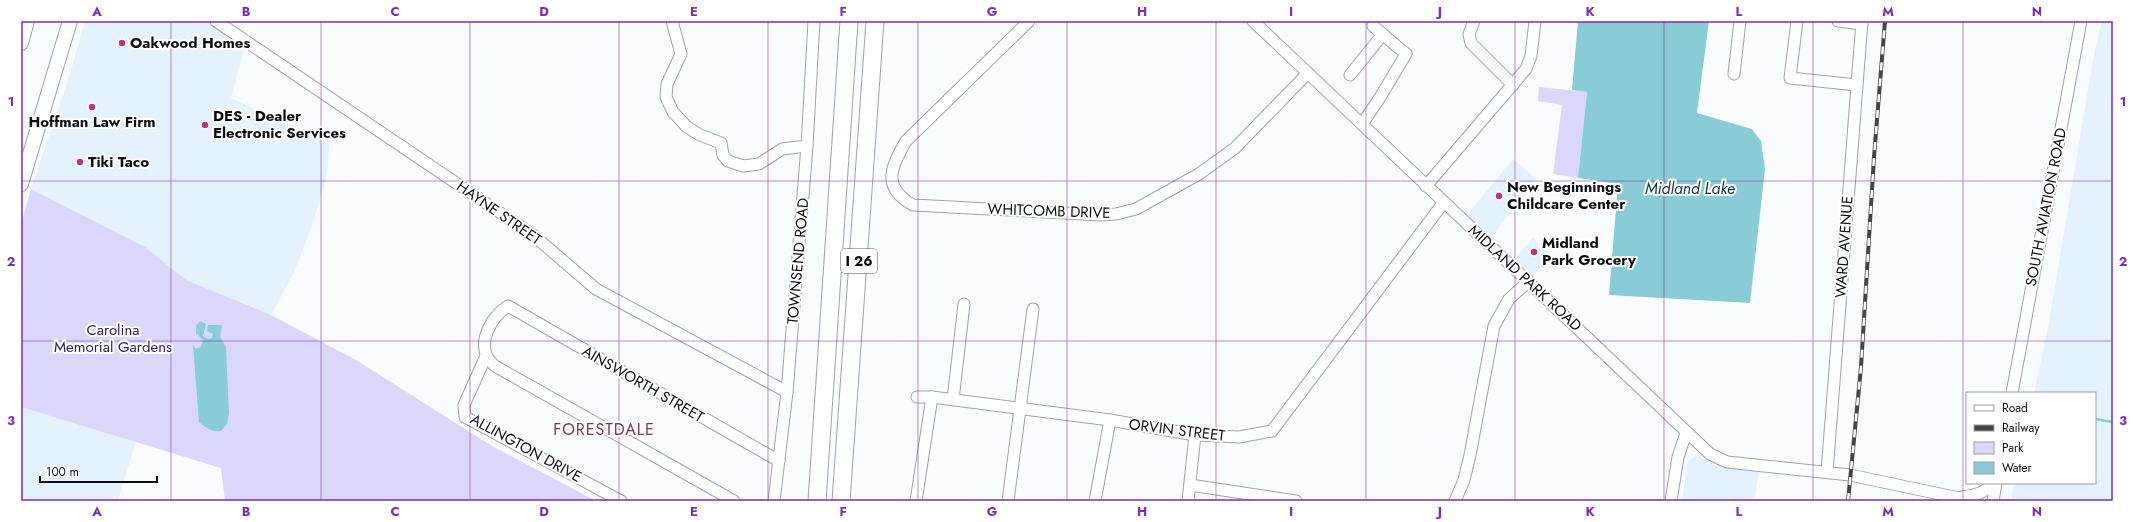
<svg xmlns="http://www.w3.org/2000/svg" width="2134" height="522" font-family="Jost,sans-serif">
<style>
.built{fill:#e4f1fe}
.green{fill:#dbd7fb}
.water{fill:#8accd5}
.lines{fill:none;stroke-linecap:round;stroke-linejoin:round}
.stream{stroke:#8accd5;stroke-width:2.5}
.minor-casing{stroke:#9da3aa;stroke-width:13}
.major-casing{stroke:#9da3aa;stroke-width:16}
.highway-casing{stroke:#9da3aa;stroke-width:19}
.minor{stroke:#fff;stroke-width:11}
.major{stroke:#fff;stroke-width:14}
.highway{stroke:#fff;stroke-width:17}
.rail-casing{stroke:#424446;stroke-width:4}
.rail{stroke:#fff;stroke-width:2.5;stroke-dasharray:8;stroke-linecap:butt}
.grid{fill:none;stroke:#7b2cbf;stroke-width:1;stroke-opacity:0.55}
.poi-dot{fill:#bc3779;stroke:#fff;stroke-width:1.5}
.labels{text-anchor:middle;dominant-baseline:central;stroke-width:4;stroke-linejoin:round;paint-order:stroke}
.shield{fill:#fff;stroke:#545657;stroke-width:1}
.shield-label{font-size:14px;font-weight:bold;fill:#0b0d0f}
.poi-label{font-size:15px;font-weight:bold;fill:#0b0d0f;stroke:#fff;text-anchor:start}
.street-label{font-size:15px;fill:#0b0d0f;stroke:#fff}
.park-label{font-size:15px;fill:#2d1e56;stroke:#fff}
.water-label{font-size:16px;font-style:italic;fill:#133438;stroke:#fff}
.neighbourhood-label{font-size:16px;letter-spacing:1px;fill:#7a3755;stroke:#fff}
.neatline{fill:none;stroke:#7b2cbf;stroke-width:1.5}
.grid-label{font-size:13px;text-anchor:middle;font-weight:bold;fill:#7b2cbf}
</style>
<rect width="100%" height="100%" fill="#f9fcff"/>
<!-- built -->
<g class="built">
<path d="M85 21H216L246 41 231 98 329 144 327 174 314 220 294 272 271 315 186 280 145 247 31 189 70 74Z"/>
<path d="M2102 21H2113V501H2011L2014 483H2095V393H2034L2048 328 2094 55Z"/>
<path d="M1513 159 1536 179 1491 237 1467 215Z"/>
<path d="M1533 238 1552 255 1533 276 1514 259Z"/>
<path d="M21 407 136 441 118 501H21Z"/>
<path d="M1697 455 1721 466 1759 472 1754 501H1682L1687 465 1689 460Z"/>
</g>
<!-- green -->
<g class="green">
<path d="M1539 87 1587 92 1578 178 1553 174 1562 105 1538 101Z"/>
<path d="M31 189 145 247 186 280 271 315 356 360 492 446 596 501H225L221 468 21 407V224Z"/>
</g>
<!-- water -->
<g class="water">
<path d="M1578 21H1709L1697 113 1752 129 1761 141 1765 169 1750 303 1609 295 1618 184 1578 178 1587 92 1572 90Z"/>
<path d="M200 321 206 324 203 336 209 339 212 338 213 334 207 331 208 325H222L220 337 226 347 229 413 227 424 221 431C212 432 206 428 199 422L193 345 196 349 201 347 203 340 196 333V326Z"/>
</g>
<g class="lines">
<!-- stream -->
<path class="stream" d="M2095 419 2113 422"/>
<defs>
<g id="minor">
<path d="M216 21 533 235 596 289 787 392"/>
<path d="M672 21 681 54 667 84 666 97 673 112 687 127 700 135 721 143 723 155 728 161 743 166 759 164 782 149 807 146"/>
<path d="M1029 21 906 141C891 167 881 187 913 205L1101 215 1116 214 1136 209 1199 174 1235 148 1308 73"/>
<path d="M1253 21 1710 454 1727 462 1850 475 1973 501"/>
<path d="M1474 21 1469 34 1471 43 1513 85"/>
<path d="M1797 21 1790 78 1857 85"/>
<path d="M1838 21 1862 24"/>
<path d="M1734 74 1740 21"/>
<path d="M1350 75 1383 34"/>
<path d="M1362 124 1379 99 1406 54 1373 26"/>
<path d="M1426 186 1526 69 1531 56 1535 21"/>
<path d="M486 356 464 405 465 417 621 501"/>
<path d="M2012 393 2081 21"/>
<path d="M917 397H932L1110 420 1195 435 1239 437 1272 431 1444 202"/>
<path d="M953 400 964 304"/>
<path d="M1827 472 1862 21"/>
<path d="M1190 485 1296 501"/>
<path d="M1962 497C1975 495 1984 494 1992 483"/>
<path d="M734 501 495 366C492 363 487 359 486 354 480 336 494 315 508 306L779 461"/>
<path d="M774 501 787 392 807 146 814 21"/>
<path d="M916 501 932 397"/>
<path d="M1008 501 1033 309"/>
<path d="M1095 501 1110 420"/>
<path d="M1188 501 1195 435"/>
<path d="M1455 501 1464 480 1470 455 1494 326 1509 299 1529 281"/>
<path d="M1671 501 1678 457 1686 433"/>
<path d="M1993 501 1996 483"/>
</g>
<g id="major">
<path d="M21 43 27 21"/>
<path d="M21 184 70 21"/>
</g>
<g id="highway">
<path d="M817 501 849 21"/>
<path d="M841 501 875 21"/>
</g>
</defs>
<!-- minor casing -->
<use href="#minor" class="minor-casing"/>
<!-- major casing -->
<use href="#major" class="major-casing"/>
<!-- highway casing -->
<use href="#highway" class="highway-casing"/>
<!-- minor -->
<use href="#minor" class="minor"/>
<!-- major -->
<use href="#major" class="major"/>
<!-- highway -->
<use href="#highway" class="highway"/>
<defs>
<path id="rail" d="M1848 501 1861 367 1874 157 1885 21"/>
</defs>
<!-- rail casing -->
<use href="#rail" class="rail-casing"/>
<!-- rail -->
<use href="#rail" class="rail"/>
</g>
<!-- grid -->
<path class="grid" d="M171 21V501M321 21V501M470 21V501M619 21V501M768 21V501M918 21V501M1067 21V501M1216 21V501M1366 21V501M1515 21V501M1664 21V501M1813 21V501M1963 21V501M21 181H2113M21 341H2113"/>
<!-- markers -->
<g class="poi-dot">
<circle cx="122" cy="43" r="4"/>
<circle cx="92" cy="107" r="4"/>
<circle cx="205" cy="125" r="4"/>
<circle cx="80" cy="162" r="4"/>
<circle cx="1499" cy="196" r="4"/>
<circle cx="1534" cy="252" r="4"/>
</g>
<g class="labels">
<!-- shield labels -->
<rect class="shield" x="841" y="249" width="36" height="24" rx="3"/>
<g class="shield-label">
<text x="859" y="261">I 26</text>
</g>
<!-- poi labels -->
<g class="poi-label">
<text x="130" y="43">Oakwood Homes</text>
<text x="213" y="116">DES - Dealer<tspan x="213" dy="17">Electronic Services</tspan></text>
<text x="92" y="122" text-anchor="middle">Hoffman Law Firm</text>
<text x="88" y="162">Tiki Taco</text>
<text x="1507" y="187">New Beginnings<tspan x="1507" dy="17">Childcare Center</tspan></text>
<text x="1542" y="243">Midland<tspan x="1542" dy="17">Park Grocery</tspan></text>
</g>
<!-- street labels -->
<g class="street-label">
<text transform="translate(2046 207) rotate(-79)">SOUTH AVIATION ROAD</text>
<text transform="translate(1049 211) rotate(2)">WHITCOMB DRIVE</text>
<text transform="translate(499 213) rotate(35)">HAYNE STREET</text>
<text transform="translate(1844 247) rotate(-86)">WARD AVENUE</text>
<text transform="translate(798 261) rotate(-85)">TOWNSEND ROAD</text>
<text transform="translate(1525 278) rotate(43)">MIDLAND PARK ROAD</text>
<text transform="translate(643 384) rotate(30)">AINSWORTH STREET</text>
<text transform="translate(1177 430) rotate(7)">ORVIN STREET</text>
<text transform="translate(526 448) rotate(29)">ALLINGTON DRIVE</text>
</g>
<!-- park labels -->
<g class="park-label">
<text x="113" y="330">Carolina<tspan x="113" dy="17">Memorial Gardens</tspan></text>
</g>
<!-- water labels -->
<g class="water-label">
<text x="1690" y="188">Midland Lake</text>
</g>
<!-- neighbourhood labels -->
<g class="neighbourhood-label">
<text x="604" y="429">FORESTDALE</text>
</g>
</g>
<!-- border -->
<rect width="2134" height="522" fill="none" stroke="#ffffff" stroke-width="44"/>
<!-- legend -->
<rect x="1966" y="392" width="130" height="92" fill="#ffffff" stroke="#9d9e9f"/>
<rect x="1974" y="405" width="20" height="6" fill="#ffffff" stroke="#9d9e9f"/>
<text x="2002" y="412" font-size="12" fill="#0b0d0f">Road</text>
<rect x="1974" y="425" width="20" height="6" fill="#424446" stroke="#9d9e9f"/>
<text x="2002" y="432" font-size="12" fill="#0b0d0f">Railway</text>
<rect x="1974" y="442" width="20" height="12" fill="#dbd7fb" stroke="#9d9e9f"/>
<text x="2002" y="452" font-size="12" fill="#0b0d0f">Park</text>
<rect x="1974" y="462" width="20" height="12" fill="#8accd5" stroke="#9d9e9f"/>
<text x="2002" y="472" font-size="12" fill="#0b0d0f">Water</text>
<!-- scale -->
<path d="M40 476v6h117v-6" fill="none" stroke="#0b0d0f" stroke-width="2"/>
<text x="46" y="476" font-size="12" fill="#0b0d0f" stroke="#ffffff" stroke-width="3" paint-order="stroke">100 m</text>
<rect x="22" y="22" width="2090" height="478" class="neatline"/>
<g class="grid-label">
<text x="97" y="16">A</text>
<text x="246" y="16">B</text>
<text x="395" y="16">C</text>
<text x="544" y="16">D</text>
<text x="694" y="16">E</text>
<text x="843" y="16">F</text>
<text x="992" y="16">G</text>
<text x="1142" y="16">H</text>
<text x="1291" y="16">I</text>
<text x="1440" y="16">J</text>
<text x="1590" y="16">K</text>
<text x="1739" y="16">L</text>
<text x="1888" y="16">M</text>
<text x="2037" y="16">N</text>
<text x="11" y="106">1</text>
<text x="2123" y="106">1</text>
<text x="11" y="266">2</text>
<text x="2123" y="266">2</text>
<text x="11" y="425">3</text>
<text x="2123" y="425">3</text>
<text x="97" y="516">A</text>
<text x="246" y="516">B</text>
<text x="395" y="516">C</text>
<text x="544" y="516">D</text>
<text x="694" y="516">E</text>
<text x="843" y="516">F</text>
<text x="992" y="516">G</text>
<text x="1142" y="516">H</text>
<text x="1291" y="516">I</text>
<text x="1440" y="516">J</text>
<text x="1590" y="516">K</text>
<text x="1739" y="516">L</text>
<text x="1888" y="516">M</text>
<text x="2037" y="516">N</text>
</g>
</svg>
